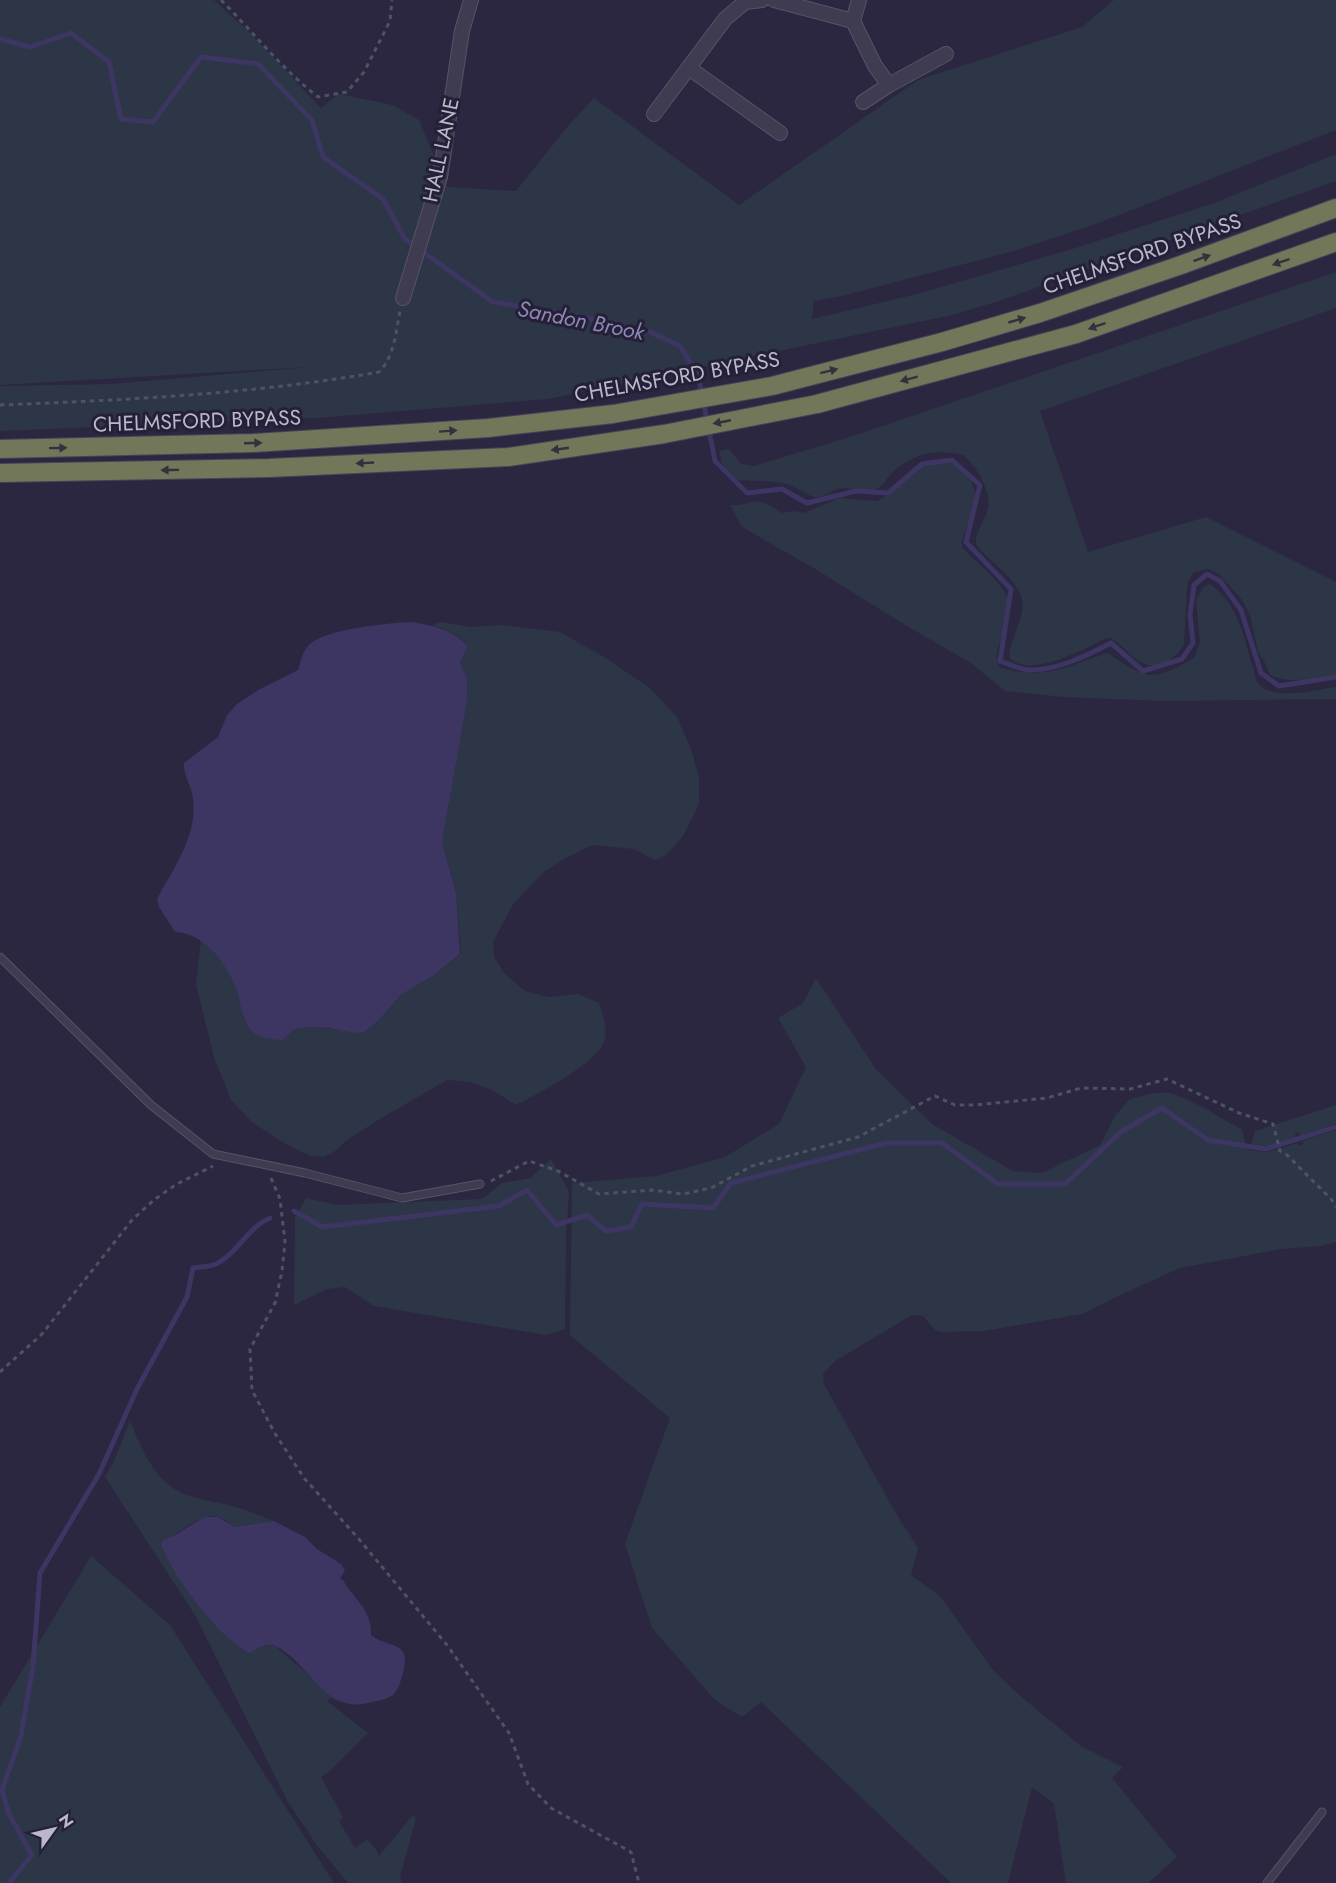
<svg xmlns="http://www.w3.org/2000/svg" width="1336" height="1883" font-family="Jost,sans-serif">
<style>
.green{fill:#2d3647}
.water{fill:#3d3562}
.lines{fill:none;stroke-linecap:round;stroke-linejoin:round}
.stream{stroke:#3d3562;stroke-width:5}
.lane-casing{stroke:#575368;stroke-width:9}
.street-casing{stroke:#575368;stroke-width:16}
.highway-casing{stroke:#474359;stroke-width:20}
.path{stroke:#4c5363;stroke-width:3;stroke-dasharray:4.5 4.5;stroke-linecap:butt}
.lane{stroke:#3f3b51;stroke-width:7}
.street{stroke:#3f3b51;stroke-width:14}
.highway{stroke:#717758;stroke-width:18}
.oneway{fill:#33313e}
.labels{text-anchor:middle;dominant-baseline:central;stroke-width:6;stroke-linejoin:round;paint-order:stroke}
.street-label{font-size:21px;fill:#bcb8cb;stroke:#242037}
.water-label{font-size:22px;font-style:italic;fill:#8f87b6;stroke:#242037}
</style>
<rect width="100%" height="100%" fill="#2b2741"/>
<!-- green -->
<g class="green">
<path d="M0 0H214L250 33 321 108 339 94 392 105 419 120 447 187 516 191 568 126 594 98 739 205 918 80 1082 27 1114 0H1336V130L1096 224 1014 251 842 296 814 301 812 319 917 294 1069 250 1214 203 1336 154V181L999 301 952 315 548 399 317 418 0 431V386L112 384 308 367 0 385Z"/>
<path d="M1336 272V308L1040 411 1088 552 1206 517 1336 582V675C1314 677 1291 685 1270 675L1265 663 1258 652 1250 615 1242 600 1219 574 1208 569 1194 572 1188 582 1187 590 1184 645C1178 653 1173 659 1163 663 1140 673 1128 648 1111 638 1099 639 1099 643 1089 647 1068 656 1032 675 1010 659L1009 652C1013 639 1019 625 1022 612 1028 583 990 565 976 544 975 531 985 521 988 509 992 492 976 465 963 455 936 448 910 454 891 474 885 480 882 488 874 490 865 493 852 488 842 488 833 489 825 497 816 497 806 496 797 487 787 484 769 479 753 482 736 480L722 463 719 451 729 449 741 464 754 466 850 437Z"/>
<path d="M948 462C961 464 968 470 972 483 973 487 976 492 976 496 979 514 961 529 962 547 975 562 1005 583 1009 603 1013 624 990 647 999 667 1046 681 1064 667 1108 653 1146 679 1151 683 1194 658L1200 643 1196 601 1203 587 1210 584C1239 604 1244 639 1254 671 1256 706 1314 690 1336 687V699L1164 701 1064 697 1005 691 971 663 907 626 817 570 742 527 730 505H739L756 501 765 503 782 513 794 511 804 513 839 498 877 501 890 494 903 477 917 466Z"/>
<path d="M441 622 471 627 501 625 560 632 604 657 650 688 677 717 691 749 699 777V804L683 836 666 855 655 860 634 849 592 845 561 861 544 872 513 904 493 942 494 957 505 974 525 991 549 997 578 994 599 1003C603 1015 609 1032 603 1044 592 1066 539 1093 516 1105L492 1090 471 1082 447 1080 375 1122 347 1140 335 1151 324 1157 311 1156 286 1144 253 1123 231 1100 214 1057 196 985 201 940 214 951 283 1039 295 1029 310 1027 364 1032 378 1021 401 995 434 975 461 954 456 891 442 842 467 701V679L460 662 468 645C457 634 447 630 432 625Z"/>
<path d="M816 978 875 1068 932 1124 1013 1171 1042 1173 1100 1145 1115 1116 1130 1099 1154 1093H1172L1207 1109 1224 1120 1242 1129 1247 1150 1267 1152 1298 1143 1300 1146 1303 1144 1302 1141 1336 1130V1242L1320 1246 1281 1249 1180 1268 1127 1292 1082 1314 984 1331 941 1332 935 1330 923 1316 912 1315 835 1361 823 1374 824 1384 895 1512 918 1548 911 1575 941 1597 992 1669 1019 1695 1081 1746 1123 1767 1112 1778 1177 1857 1148 1883H1066L1054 1804 1032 1787 1008 1883H951L761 1702 742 1717 715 1700 652 1628 625 1544 670 1418 570 1335 572 1183 656 1176 725 1157 779 1124 806 1067 778 1018 803 1003Z"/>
<path d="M1336 1105V1124L1300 1136 1298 1132 1295 1134 1296 1138 1269 1146H1251L1255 1131Z"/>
<path d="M551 1159 569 1192 566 1237 565 1329 546 1335 374 1306 345 1287 327 1289 294 1305 295 1217 306 1198 337 1205 482 1199 502 1183 530 1178Z"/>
<path d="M130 1421C136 1435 142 1451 150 1463 175 1503 201 1496 239 1508 251 1511 262 1517 274 1521L235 1527C230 1524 224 1519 219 1517 203 1511 177 1535 163 1540L161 1544 264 1645 275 1646 339 1701 338 1702 331 1697 327 1701 368 1733 329 1772 321 1777 343 1817 339 1821 355 1848 367 1839 375 1848 379 1856 413 1815 416 1818 400 1877 402 1883H348L316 1844 288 1802 195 1615 105 1477 113 1463Z"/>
<path d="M91 1556 170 1625 334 1883H0V1707Z"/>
</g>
<!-- water -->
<g class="water">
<path d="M412 622C434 626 452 629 468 646L460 662 467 679V702L442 842 456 892 460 954 434 975 401 995 378 1021 364 1032 355 1033 329 1028 309 1027 295 1029 282 1040C276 1039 265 1039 259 1036 244 1030 241 1004 237 991 227 964 205 933 175 932L159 907 157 899C173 869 198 835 193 799 192 786 183 775 184 763L218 737 227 715 237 704 260 689 298 670C301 661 302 652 309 645 324 629 389 623 412 622Z"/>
<path d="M205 1517H218L235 1527 274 1521 305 1537 317 1549 341 1564 345 1570 340 1579 343 1580C355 1601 372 1609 371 1635 388 1649 412 1639 403 1673 401 1680 399 1688 394 1694 387 1700 377 1701 368 1703 323 1714 308 1660 275 1646 266 1642 257 1648 250 1653 220 1640 171 1574 161 1544L163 1540C178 1535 191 1524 205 1517Z"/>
</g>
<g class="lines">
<!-- stream -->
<g class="stream">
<path d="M0 39 30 47 71 33 109 62 121 119 153 122 201 57 258 64 312 120 323 157 383 199 405 239 493 302 572 315 650 332 680 346 698 375 715 461 747 493 782 489 807 503 856 491 888 493 922 464 952 460 980 485 966 542 1011 589 1000 661C1010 664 1022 671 1032 670 1058 670 1088 655 1111 643L1143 671 1182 659 1193 643 1190 615 1194 585 1207 574 1220 581 1241 610 1261 673 1279 686 1336 677"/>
<path d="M294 1211 322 1227 499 1206 527 1190 556 1225 587 1215 606 1231 631 1227 642 1204 713 1208 731 1183 886 1143H942L998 1184H1065L1122 1131 1162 1108 1208 1140 1266 1149 1336 1127"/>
<path d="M9 1883 32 1855 9 1814 2 1790 21 1736 33 1666 40 1573 99 1474 137 1389 187 1297 193 1268C200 1267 209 1267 216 1264 238 1253 248 1227 270 1218"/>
</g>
<defs>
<g id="lane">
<path d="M0 957 151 1105 213 1154 305 1173 402 1198 480 1184"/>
<path d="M1267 1883 1322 1812"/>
</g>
<g id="street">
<path d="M774 0 853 21 859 0"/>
<path d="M853 21 875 66 889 85"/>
<path d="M689 68 780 133"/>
<path d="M863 102 889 85 946 54"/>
<path d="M654 114 725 19 745 2 762 0"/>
<path d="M403 298 440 177 462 31 471 0"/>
</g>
<g id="highway">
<path d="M0 449 253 443 488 428 613 414 772 386 942 342 1040 313 1181 265 1336 208"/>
<path d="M0 473 269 468 508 457 664 434 817 404 1076 334 1336 242"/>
</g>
</defs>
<!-- lane casing -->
<use href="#lane" class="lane-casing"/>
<!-- street casing -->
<use href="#street" class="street-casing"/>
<!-- highway casing -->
<use href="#highway" class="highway-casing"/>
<!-- path -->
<g class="path">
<path d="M221 0C253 32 282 69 318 97L347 92 364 72 390 21 392 0"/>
<path d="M0 405C126 400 254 394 379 372 394 357 396 332 400 311"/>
<path d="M271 1178 280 1199 285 1242 282 1271 275 1303 250 1349 252 1390 274 1432 304 1478 358 1538 447 1645 509 1733 528 1784 551 1808 631 1852 639 1883"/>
<path d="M491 1181 529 1161 558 1171 599 1194 652 1190 683 1194 711 1188 752 1166 858 1137 935 1096 955 1105H975L1047 1098 1081 1088 1130 1089 1167 1079 1239 1113 1273 1124 1280 1151 1287 1155 1331 1199 1336 1207"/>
<path d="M0 1372 42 1334 132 1220 155 1199 177 1184 213 1166"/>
</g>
<!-- lane -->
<use href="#lane" class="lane"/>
<!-- street -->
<use href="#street" class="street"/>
<!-- highway -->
<use href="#highway" class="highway"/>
</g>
<!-- one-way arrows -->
<defs><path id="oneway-solid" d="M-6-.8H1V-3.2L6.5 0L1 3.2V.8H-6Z" transform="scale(1.5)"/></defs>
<g class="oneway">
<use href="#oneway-solid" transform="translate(1202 258) rotate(-20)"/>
<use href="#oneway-solid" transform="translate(1281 262) rotate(161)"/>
<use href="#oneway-solid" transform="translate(1017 320) rotate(-16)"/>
<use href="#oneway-solid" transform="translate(1097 326) rotate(161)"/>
<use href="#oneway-solid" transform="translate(829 371) rotate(-14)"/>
<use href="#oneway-solid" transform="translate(909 379) rotate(165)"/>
<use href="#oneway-solid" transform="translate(722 422) rotate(169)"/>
<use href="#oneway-solid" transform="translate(448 431) rotate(-4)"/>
<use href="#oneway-solid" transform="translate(253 443) rotate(-2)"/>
<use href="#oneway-solid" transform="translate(58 448) rotate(-1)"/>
<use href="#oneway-solid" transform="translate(560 449) rotate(172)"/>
<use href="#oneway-solid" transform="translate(365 463) rotate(177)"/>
<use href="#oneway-solid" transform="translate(170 470) rotate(179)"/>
</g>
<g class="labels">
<!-- street labels -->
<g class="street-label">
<text transform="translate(441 150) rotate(-78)">HALL LANE</text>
<text transform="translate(1142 254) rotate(-19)">CHELMSFORD BYPASS</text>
<text transform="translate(677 377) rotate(-10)">CHELMSFORD BYPASS</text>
<text transform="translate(197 421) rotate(-2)">CHELMSFORD BYPASS</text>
</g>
<!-- water labels -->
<g class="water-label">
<text transform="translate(581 320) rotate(11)">Sandon Brook</text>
</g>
</g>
<!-- north arrow -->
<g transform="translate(54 1829) rotate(56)" stroke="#242037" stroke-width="4.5" paint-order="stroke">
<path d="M0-4.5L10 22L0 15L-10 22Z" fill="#bcb8cb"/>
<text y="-9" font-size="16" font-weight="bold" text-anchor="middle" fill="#bcb8cb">N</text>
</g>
</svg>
